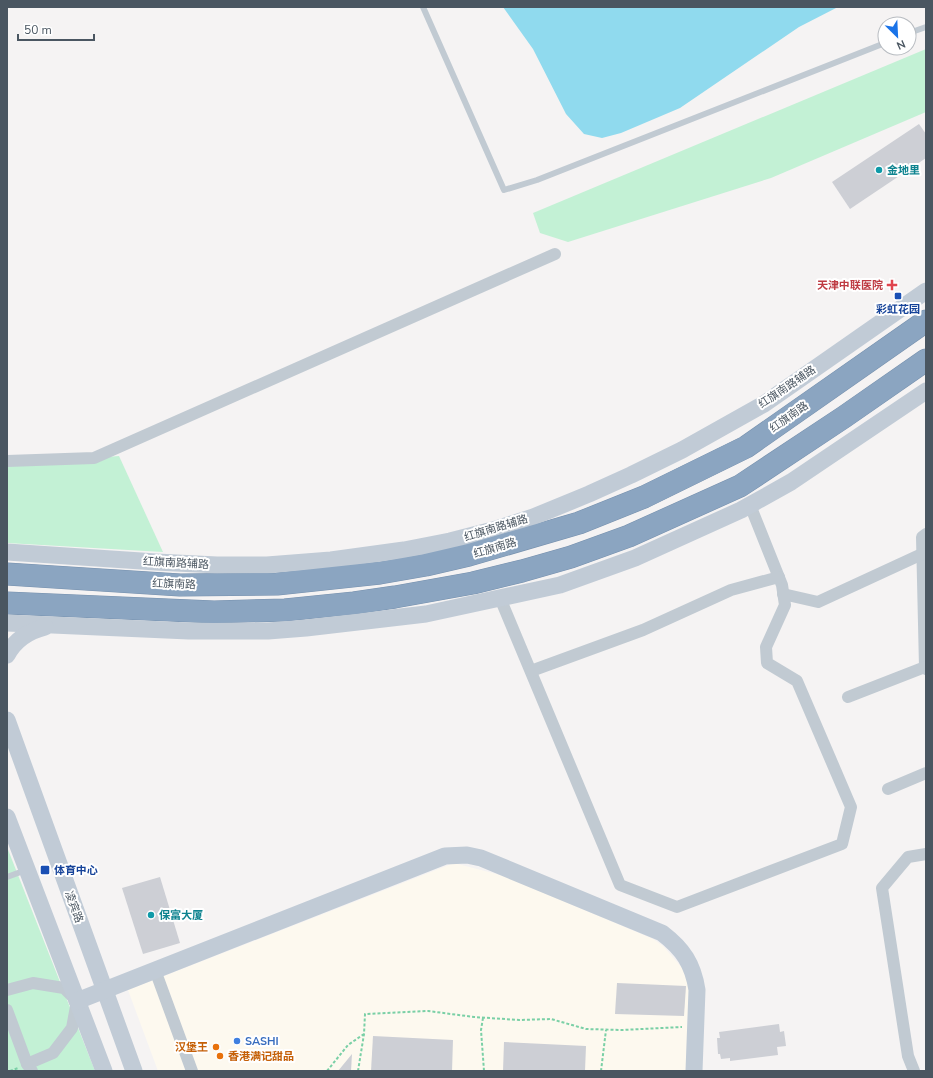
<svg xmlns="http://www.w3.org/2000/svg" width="933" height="1078" font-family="'Nunito Sans','Noto Sans SC',sans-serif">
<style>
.commercial{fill:#fdf9ef}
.green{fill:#c3f1d5}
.water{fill:#90daee}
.building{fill:#cdcfd5}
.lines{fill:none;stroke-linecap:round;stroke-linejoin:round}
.highway-casing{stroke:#7690ad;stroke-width:23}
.path{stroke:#7ad0a6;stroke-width:2;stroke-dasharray:3 2;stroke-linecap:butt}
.lane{stroke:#c1cad2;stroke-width:6}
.street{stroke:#c1cad2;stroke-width:12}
.secondary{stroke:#c1cbd6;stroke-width:17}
.highway{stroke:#8ba5c1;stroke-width:22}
.culture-dot{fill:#0f9aa8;stroke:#fff;stroke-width:1.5}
.health-dot{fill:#e0444e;stroke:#fff;stroke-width:1.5}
.transit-dot{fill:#1a4fb4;stroke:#fff;stroke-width:1.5}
.shop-dot{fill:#3f7fe0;stroke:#fff;stroke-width:1.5}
.food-dot{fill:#e8710a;stroke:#fff;stroke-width:1.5}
.labels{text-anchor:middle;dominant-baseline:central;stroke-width:4;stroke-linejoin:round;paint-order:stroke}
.culture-label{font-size:11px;font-weight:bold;fill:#0d838f;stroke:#fff;text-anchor:start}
.health-label{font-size:11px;font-weight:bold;fill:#be3a42;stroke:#fff;text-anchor:end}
.transit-label{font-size:11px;font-weight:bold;fill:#164399;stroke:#fff}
.street-label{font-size:11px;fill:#4a5661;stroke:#fff}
.shop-label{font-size:11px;font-weight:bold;fill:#366cbe;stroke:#fff;text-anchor:start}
.food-label{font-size:11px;font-weight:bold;fill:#c56008;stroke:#fff;text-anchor:end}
</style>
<rect width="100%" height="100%" fill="#f5f3f3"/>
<!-- commercial -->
<path class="commercial" d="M454 863 504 876 653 939 663 946 683 969 689 986 686 1071H158L128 990Z"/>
<!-- green -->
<g class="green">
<path d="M926 49V112L771 178 568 242 540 233 533 213Z"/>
<path d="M119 456 163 552 7 543V465Z"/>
<path d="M7 847 95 1071H7Z"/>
</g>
<!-- water -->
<path class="water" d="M503 7H838L799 27 680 108 621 133 602 138 584 134 566 114 533 49Z"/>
<!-- building -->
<g class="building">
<path d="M919 124 926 134V158L850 209 832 182Z"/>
<path d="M160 877 180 943 143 954 122 888Z"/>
<path d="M617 983 686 986 684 1016 615 1014Z"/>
<path d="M779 1024 780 1032 784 1031 786 1046 777 1047 778 1055 730 1061V1058L721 1059 720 1054H718L717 1038H720L719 1032Z"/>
<path d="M373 1036 453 1040 452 1071H371Z"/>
<path d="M504 1042 586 1046 585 1071H503Z"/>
<path d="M352 1054 351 1071H338Z"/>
</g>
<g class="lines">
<defs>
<g id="highway">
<path d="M7 574 180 585 277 584 380 573 426 565 469 555 579 523 644 497 746 447 926 321"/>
<path d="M7 603 214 612 285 610 354 603 395 597 473 583 522 571 571 557 629 536 740 486 844 417 926 360"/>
</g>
</defs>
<!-- highway casing -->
<use href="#highway" class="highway-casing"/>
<!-- path -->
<g class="path">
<path d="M483 1018 481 1030 484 1071"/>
<path d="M10 1071 18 1068"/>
<path d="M327 1071 348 1045 364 1034"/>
<path d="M358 1071 364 1034 365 1014 428 1011 474 1017 519 1020 551 1019 586 1029 622 1030 682 1027"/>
<path d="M601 1071 606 1030"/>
</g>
<!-- lane -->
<g class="lane">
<path d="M423 7 504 190 537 180 885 43"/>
<path d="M909 33 926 27"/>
<path d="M7 877 26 870"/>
</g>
<!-- street -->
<g class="street">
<path d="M7 461 94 458 555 254"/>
<path d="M926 534 922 537 925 667 926 669"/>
<path d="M783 594 818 602 922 554"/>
<path d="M500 598 620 885 677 907 842 844 851 807 797 681 767 663 766 647 785 605 782 585 750 505"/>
<path d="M531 671 643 630 731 590 779 577"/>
<path d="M848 697 925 667"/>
<path d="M888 789 926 773"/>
<path d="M155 970 192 1071"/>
<path d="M7 990 33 983 64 988 77 1001 72 1028 53 1053 27 1064 32 1071"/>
<path d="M7 1010 27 1064"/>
<path d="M914 1071 908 1056 882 888 908 857 926 854"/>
</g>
<!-- secondary -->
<g class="secondary">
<path d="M7 552 156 562 217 565H267L331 560 404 550 450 541 493 530 533 517 589 494 631 475 682 450 764 404 926 291"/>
<path d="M7 623 189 631H268L306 628 426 614 560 585 635 558 741 510 791 482 926 391"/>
<path d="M7 655C15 640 29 631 45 627"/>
<path d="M7 720 134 1071"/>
<path d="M7 817 104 1071"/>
<path d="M77 1001 445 856 467 855 481 858 662 933C683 949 693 964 697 990L694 1071"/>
</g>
<!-- highway -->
<use href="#highway" class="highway"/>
</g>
<!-- markers -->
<g class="culture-dot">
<circle cx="879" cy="170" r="4"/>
<circle cx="151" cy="915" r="4"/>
</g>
<path class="health-dot" d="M890 279h4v4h4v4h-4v4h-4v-4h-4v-4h4z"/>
<g class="transit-dot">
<rect x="894" y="292" width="8" height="8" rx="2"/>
<rect x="40" y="865" width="10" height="10" rx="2"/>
</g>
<circle class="shop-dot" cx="237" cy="1041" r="4"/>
<g class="food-dot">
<circle cx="216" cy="1047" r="4"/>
<circle cx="220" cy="1056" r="4"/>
</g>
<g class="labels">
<!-- culture labels -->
<g class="culture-label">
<text x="887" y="170">金地里</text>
<text x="159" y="915">保富大厦</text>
</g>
<!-- health labels -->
<g class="health-label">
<text x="883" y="285">天津中联医院</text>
</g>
<!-- transit labels -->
<g class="transit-label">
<text x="898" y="309">彩虹花园</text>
<text x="54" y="870" text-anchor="start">体育中心</text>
</g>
<!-- street labels -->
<g class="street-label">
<text transform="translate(787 387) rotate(-34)">红旗南路辅路</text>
<text transform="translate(789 417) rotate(-35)">红旗南路</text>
<text transform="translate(496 528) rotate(-17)">红旗南路辅路</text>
<text transform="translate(495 548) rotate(-16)">红旗南路</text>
<text transform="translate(176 563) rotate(3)">红旗南路辅路</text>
<text transform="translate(174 584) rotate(2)">红旗南路</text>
<text transform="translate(74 907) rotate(70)">凌宾路</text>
</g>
<!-- shop labels -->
<g class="shop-label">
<text x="245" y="1041">SASHI</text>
</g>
<!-- food labels -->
<g class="food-label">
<text x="208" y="1047">汉堡王</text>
<text x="228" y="1056" text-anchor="start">香港满记甜品</text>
</g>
</g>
<!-- border -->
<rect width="933" height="1078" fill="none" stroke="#4a5661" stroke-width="16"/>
<!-- north arrow -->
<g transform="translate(897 36) rotate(156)"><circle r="19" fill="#ffffff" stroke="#b7bbc0"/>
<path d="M0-3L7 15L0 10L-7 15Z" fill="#1a73e8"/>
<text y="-6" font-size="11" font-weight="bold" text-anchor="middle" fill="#4a5661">N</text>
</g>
<!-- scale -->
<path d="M18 34v6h76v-6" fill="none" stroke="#4a5661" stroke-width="2"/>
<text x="24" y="34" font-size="12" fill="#4a5661" stroke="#ffffff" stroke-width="3" paint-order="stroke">50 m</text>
</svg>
